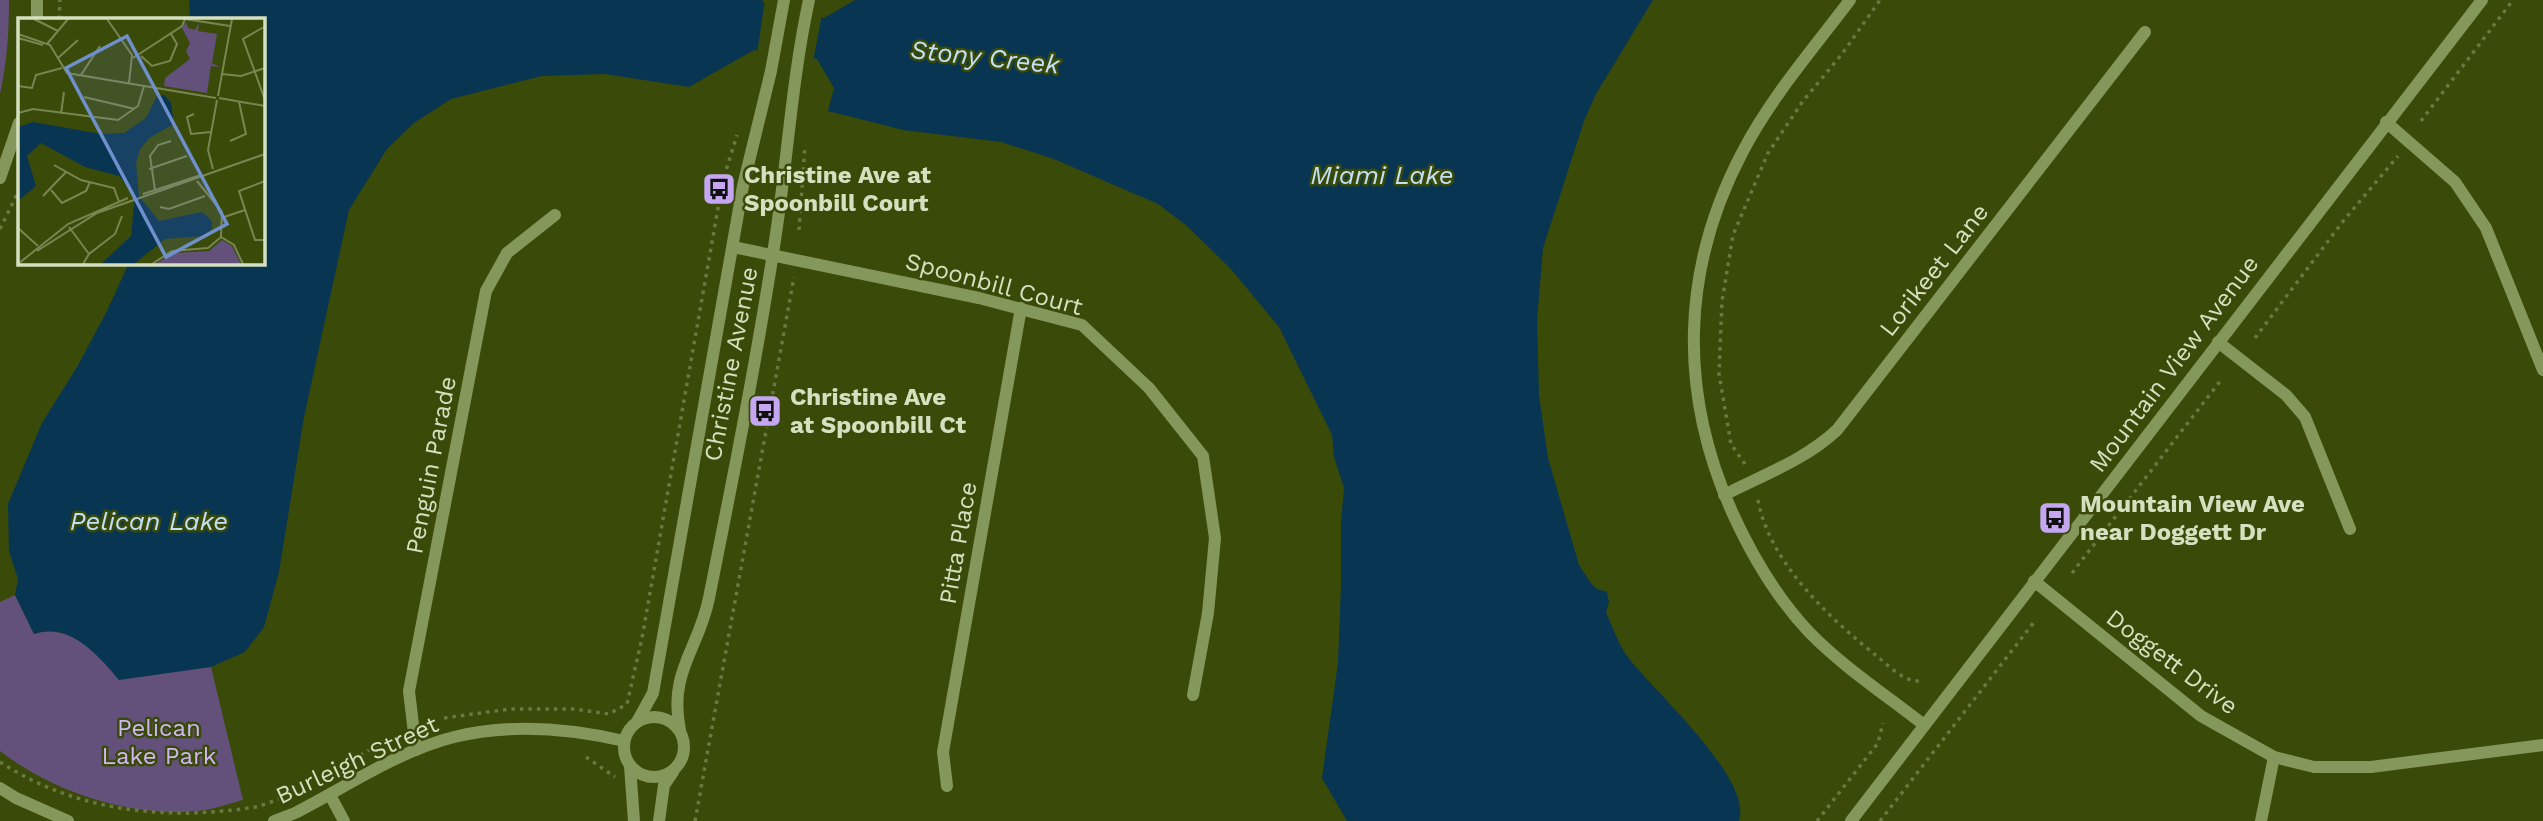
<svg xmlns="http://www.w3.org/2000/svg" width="2543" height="821" font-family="'Work Sans',sans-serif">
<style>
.green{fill:#63517b}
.water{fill:#083552}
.pier{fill:#3a4a09}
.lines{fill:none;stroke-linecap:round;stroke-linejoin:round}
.path{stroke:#6a7841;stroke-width:3.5;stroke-dasharray:3.5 5;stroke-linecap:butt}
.minor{stroke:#85985b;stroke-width:12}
.labels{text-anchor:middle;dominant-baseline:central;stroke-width:5;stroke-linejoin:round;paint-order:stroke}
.poi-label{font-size:24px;font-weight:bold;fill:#d5e0c0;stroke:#3a4a09;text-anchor:start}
.street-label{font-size:24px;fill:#d5e0c0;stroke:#3a4a09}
.park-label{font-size:24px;fill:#d0b6f7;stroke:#3a4a09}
.water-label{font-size:26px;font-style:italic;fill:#c2e0f8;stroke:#3a4a09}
.inset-road{fill:none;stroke:#788652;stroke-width:2}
.view{fill:#7090cd;fill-opacity:0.15;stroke:#7090cd;stroke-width:3.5}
.inset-edge{fill:none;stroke:#d5e0c0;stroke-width:3.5}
</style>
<rect width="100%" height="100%" fill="#3a4a09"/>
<!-- green -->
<g class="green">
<path d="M0 0H9C9 32 7 62 0 94Z"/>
<path d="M15 595 34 634C52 627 74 635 90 647 96 652 99 659 106 661 137 670 180 670 211 667L243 800C228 804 212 810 196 811 129 817 53 792 0 751V602Z"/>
</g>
<!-- water -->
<path class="water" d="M189 0H762L765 4 824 18 855 0H1653L1596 94 1584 121 1543 248 1537 320 1539 395 1548 458 1579 565 1590 582 1597 589 1607 592 1609 602 1606 612C1612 626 1618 643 1627 656 1653 691 1753 778 1739 821H1347L1322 778 1338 663 1341 585V523L1344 488 1334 457 1332 435 1279 327 1230 268 1187 226 1158 204 1054 159 1001 142 903 130 828 111 834 88 817 59 754 50 689 87 605 74 542 76 451 99 414 123 387 149 349 210 304 417 279 572 264 627 245 652 211 667 119 680C99 656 69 621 34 634L15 595 18 579 9 551 8 504 42 423 77 367 107 311 129 263 262 262V19H190Z"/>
<!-- pier -->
<path class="pier" d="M765 0 822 14 813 62 757 54Z"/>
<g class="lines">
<!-- path -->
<g class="path">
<path d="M59 19 60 0"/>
<path d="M2421 121 2513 0"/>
<path d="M0 229 19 190"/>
<path d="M799 230 805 145"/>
<path d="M2255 338 2344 220 2398 156"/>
<path d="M1745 464 1731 444 1719 374 1722 301 1733 235 1768 153 1803 101 1842 54 1880 0"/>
<path d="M1758 500C1769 562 1830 619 1878 657 1890 667 1903 681 1919 681"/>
<path d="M2072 573 2221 380"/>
<path d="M444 718 510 709H574L609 714 627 704 642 638 723 180 737 135"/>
<path d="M586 757 615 777"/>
<path d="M0 762C77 812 166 821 256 807 301 794 344 764 385 741"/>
<path d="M695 821 794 277"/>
<path d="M1817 821 1878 743 1883 723"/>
<path d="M1880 821 2034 622"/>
</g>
<!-- minor -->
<g class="minor">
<path d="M1850 0C1813 49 1772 96 1743 151 1681 268 1678 391 1732 512 1752 556 1776 597 1809 632 1843 667 1886 695 1924 725"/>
<path d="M37 19V0"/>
<path d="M2386 122 2455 182 2486 228 2543 370"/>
<path d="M0 178 19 123"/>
<path d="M733 247 979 298 1082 325 1149 388 1203 456 1215 538 1208 613 1193 695"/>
<path d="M2218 342 2286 395 2305 417 2350 529"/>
<path d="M1724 495C1763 475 1805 460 1837 430L2145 32"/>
<path d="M2034 581 2201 716 2274 757 2314 767H2371L2543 745"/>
<circle cx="654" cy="747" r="30"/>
<path d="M637 722 653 693 743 186 771 71 784 0"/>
<path d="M680 730C668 672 699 649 709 598 732 483 755 368 773 253 787 169 791 83 809 0"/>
<path d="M416 750 409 691 486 291 507 253 555 215"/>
<path d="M630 766 634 821"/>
<path d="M947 786 943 752 1021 308"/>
<path d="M0 788 16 798 68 821"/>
<path d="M330 795 344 821"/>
<path d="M274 821 295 813C346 787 398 751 454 737 511 723 568 728 624 741"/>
<path d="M659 821 664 785 673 772"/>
<path d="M1851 821 2482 0"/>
<path d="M2261 821 2274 757"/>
</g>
</g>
<!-- icons -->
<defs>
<symbol id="bus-square" viewBox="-11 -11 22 22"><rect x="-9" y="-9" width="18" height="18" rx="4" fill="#c5a7f1" stroke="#3a4a09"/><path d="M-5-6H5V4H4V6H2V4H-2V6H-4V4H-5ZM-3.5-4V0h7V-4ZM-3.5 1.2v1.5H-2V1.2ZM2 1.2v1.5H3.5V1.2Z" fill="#111"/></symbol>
</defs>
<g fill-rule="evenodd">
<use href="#bus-square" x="700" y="170" width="38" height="38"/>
<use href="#bus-square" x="746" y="392" width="38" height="38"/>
<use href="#bus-square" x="2036" y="499" width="38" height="38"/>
</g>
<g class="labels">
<!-- poi labels -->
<g class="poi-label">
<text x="744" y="175">Christine Ave at<tspan x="744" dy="28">Spoonbill Court</tspan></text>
<text x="790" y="397">Christine Ave<tspan x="790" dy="28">at Spoonbill Ct</tspan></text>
<text x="2080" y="504">Mountain View Ave<tspan x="2080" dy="28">near Doggett Dr</tspan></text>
</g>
<!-- street labels -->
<g class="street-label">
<text transform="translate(1934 270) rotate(-52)">Lorikeet Lane</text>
<text transform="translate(994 284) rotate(15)">Spoonbill Court</text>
<text transform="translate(731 364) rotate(-79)">Christine Avenue</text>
<text transform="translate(2174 364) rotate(-53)">Mountain View Avenue</text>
<text transform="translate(431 465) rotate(-79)">Penguin Parade</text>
<text transform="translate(958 543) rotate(-80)">Pitta Place</text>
<text transform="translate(2172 662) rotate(37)">Doggett Drive</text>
<text transform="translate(357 760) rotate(-25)">Burleigh Street</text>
</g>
<!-- park labels -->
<g class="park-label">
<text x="159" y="728">Pelican<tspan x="159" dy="28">Lake Park</tspan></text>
</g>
<!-- water labels -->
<g class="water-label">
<text transform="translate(985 57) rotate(6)">Stony Creek</text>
<text x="1382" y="175">Miami Lake</text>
<text x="149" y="521">Pelican Lake</text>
</g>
</g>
<!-- overview -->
<g transform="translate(18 18)">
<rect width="247" height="247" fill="#3a4a09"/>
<path d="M168 4 170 10 177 12 181 5 180 13 199 16 194 45 202 49 193 48 189 75 146 68 147 60 172 41 168 33 172 25 164 10ZM204 222 214 228 223 246H137L156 235 191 233Z" fill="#63517b"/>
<path d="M146 77 153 85 156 106 131 120 122 131 118 145 121 178 141 203 184 194 194 203V211L185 218 147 221 116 246H83L113 218 117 177 101 158 67 149 23 125 9 138 18 168 0 183V109L15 104 83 116 106 115 128 100 139 78Z" fill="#083552"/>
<path class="inset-road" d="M16 1 40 13M89 1 114 37 111 65M167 1 212 8M246 9 225 21 247 82M0 16 32 27 49 55 198 80M0 20 25 27M29 26 50 1M123 38 134 48 152 43 159 26 153 16M40 40 60 22M115 40 164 8 167 1M204 56 223 58 247 50M63 57 82 28M0 68 14 70 18 57 44 50M200 78 214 1M66 79 117 91M201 80 247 88M0 95 15 91 100 102 120 88 126 68M43 96 46 74M176 96 169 99 173 116 193 114M212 123 228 116 221 84M36 147 63 162 96 170 101 184M131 151 169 138M195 151 190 132 199 82M247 163 221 173 237 222H247M33 172 44 185 68 173 72 164M137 172 132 138 140 127 153 123M125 176 183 157M25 178 48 154M142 189 151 191 187 178M206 199 227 192M51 209 71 236M0 210 20 228M203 219 216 227 225 246M19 233 79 195 247 136M0 246 50 206 110 180M65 246 71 236 97 216 104 198M134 246 154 233 190 230 203 219 204 194 179 163"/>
<path class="view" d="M109 18 209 206 148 239 48 50Z"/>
<rect width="247" height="247" class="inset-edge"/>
</g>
</svg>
